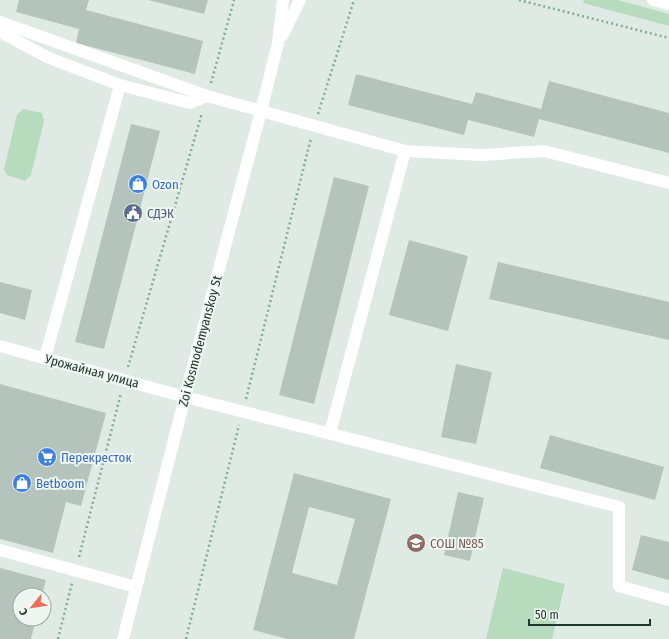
<svg xmlns="http://www.w3.org/2000/svg" width="669" height="639" font-family="'Fira Sans Condensed',sans-serif">
<style>
.green{fill:#b7dbbd}
.building{fill:#b4c4bc;fill-rule:evenodd}
.lines{fill:none;stroke-linecap:round;stroke-linejoin:round}
.path{stroke:#7fad99;stroke-width:2.5;stroke-dasharray:2 3;stroke-linecap:butt}
.minor{stroke:#fff;stroke-width:12}
.labels{text-anchor:middle;dominant-baseline:central;stroke-width:4;stroke-linejoin:round;paint-order:stroke}
.shop-label{font-size:13px;fill:#366cbe;stroke:#eff6f2;text-anchor:start}
.service-label{font-size:13px;fill:#4e5e75;stroke:#eff6f2;text-anchor:start}
.street-label{font-size:13px;fill:#20392f;stroke:#eff6f2}
.education-label{font-size:13px;fill:#785e54;stroke:#eff6f2;text-anchor:start}
</style>
<rect width="100%" height="100%" fill="#deeae3"/>
<!-- green -->
<g class="green">
<path d="M584 0H618L669 14V26L583 3Z"/>
<path d="M23 109 42 113 44 121 31 175 25 181 7 175 4 169 17 115Z"/>
<path d="M503 568 565 584 552 639H486Z"/>
</g>
<!-- building -->
<g class="building">
<path d="M19 0H89L86 10 203 41 195 74 76 43 79 29 16 12Z"/>
<path d="M148 0H208L204 14Z"/>
<path d="M356 74 472 104 476 92 541 109 549 81 669 113V153L539 119 534 137 468 120 464 135 348 105Z"/>
<path d="M131 124 160 131 104 349 75 342Z"/>
<path d="M334 177 369 186 314 404 279 395Z"/>
<path d="M409 240 468 256 448 331 389 315Z"/>
<path d="M498 262 669 302V340L489 299Z"/>
<path d="M0 282 32 290 25 320 0 313Z"/>
<path d="M456 364 492 372 476 444 441 437Z"/>
<path d="M0 384 106 413 81 506 66 502 53 553 0 539Z"/>
<path d="M550 435 664 467 655 500 540 468Z"/>
<path d="M294 473 391 499 354 639H287L253 630ZM309 507 355 519 337 585 292 573Z"/>
<path d="M458 492 484 498 470 561 444 555Z"/>
<path d="M641 535 669 542V580L632 570Z"/>
<path d="M0 568 46 580 42 595H20V619H36L31 639H0Z"/>
</g>
<g class="lines">
<!-- path -->
<g class="path">
<path d="M519 0 669 38"/>
<path d="M211 83 234 0"/>
<path d="M318 114 354 0"/>
<path d="M128 367 202 113"/>
<path d="M246 399 311 138"/>
<path d="M79 557 121 393"/>
<path d="M58 639 72 583"/>
<path d="M186 639 239 425"/>
</g>
<!-- minor -->
<g class="minor">
<path d="M653 0 669 4"/>
<path d="M0 22 207 96"/>
<path d="M0 32 49 58 120 85 190 103 207 96 405 151 483 155 544 151 669 183"/>
<path d="M282 36 300 0"/>
<path d="M0 346 185 397 619 507V586L669 600"/>
<path d="M45 358 120 85"/>
<path d="M330 433 405 151"/>
<path d="M0 550 136 587"/>
<path d="M123 639 185 397 261 111 278 43 283 0"/>
</g>
</g>
<!-- icons -->
<defs>
<symbol id="shop-disc" viewBox="-11 -11 22 22"><circle r="9.5" fill="#3f7fe0" stroke="#eff6f2"/><path d="M-5-2.5h2.3a2.7 3.5 0 0 1 5.4 0H5L5.5 6h-11ZM-1.5-2.5h3a1.5 2.3 0 0 0-3 0Z" fill="#fff"/></symbol>
<symbol id="civic-disc" viewBox="-11 -11 22 22"><circle r="9.5" fill="#5c6f8a" stroke="#eff6f2"/><path d="M-.6-6.5H3V-4.5H.6V-3L4-1V1h2V6H-6V1h2V-1L-.6-3ZM-1.2 2.5V6h2.4V2.5Z" fill="#fff"/></symbol>
<symbol id="supermarket-disc" viewBox="-11 -11 22 22"><circle r="9.5" fill="#3f7fe0" stroke="#eff6f2"/><path d="M-6-5.5h2.5l.6 2H6L4.5 2H-2.5L-4.4-4H-6ZM-1.5 3.2a1.3 1.3 0 1 0 .1 0ZM3 3.2a1.3 1.3 0 1 0 .1 0Z" fill="#fff"/></symbol>
<symbol id="school-disc" viewBox="-11 -11 22 22"><circle r="9.5" fill="#8d6e63" stroke="#eff6f2"/><path d="M0-5L7-2L0 1L-7-2ZM-4 1L0 2.5L4 1V4Q0 6-4 4Z" fill="#fff"/></symbol>
</defs>
<g fill-rule="evenodd">
<use href="#shop-disc" x="127" y="173" width="22" height="22"/>
<use href="#civic-disc" x="122" y="202" width="22" height="22"/>
<use href="#supermarket-disc" x="36" y="446" width="22" height="22"/>
<use href="#shop-disc" x="11" y="472" width="22" height="22"/>
<use href="#school-disc" x="405" y="532" width="22" height="22"/>
</g>
<g class="labels">
<!-- shop labels -->
<g class="shop-label">
<text x="152" y="184">Ozon</text>
<text x="61" y="457">Перекресток</text>
<text x="36" y="483">Betboom</text>
</g>
<!-- service labels -->
<g class="service-label">
<text x="147" y="213">СДЭК</text>
</g>
<!-- street labels -->
<g class="street-label">
<text transform="translate(200 341) rotate(-75)">Zoi Kosmodemyanskoy St</text>
<text transform="translate(92 371) rotate(15)">Урожайная улица</text>
</g>
<!-- education labels -->
<g class="education-label">
<text x="430" y="543">СОШ №85</text>
</g>
</g>
<!-- north arrow -->
<g transform="translate(32 607) rotate(240)"><circle r="19" fill="#eff6f2" stroke="#9caaa4"/>
<path d="M0-3L7 15L0 10L-7 15Z" fill="#ee6c58"/>
<text y="-6" font-size="11" font-weight="bold" text-anchor="middle" fill="#20392f">С</text>
</g>
<!-- scale -->
<path d="M529 619v6h121v-6" fill="none" stroke="#20392f" stroke-width="2"/>
<text x="535" y="619" font-size="12" fill="#20392f" stroke="#eff6f2" stroke-width="3" paint-order="stroke">50 m</text>
</svg>
